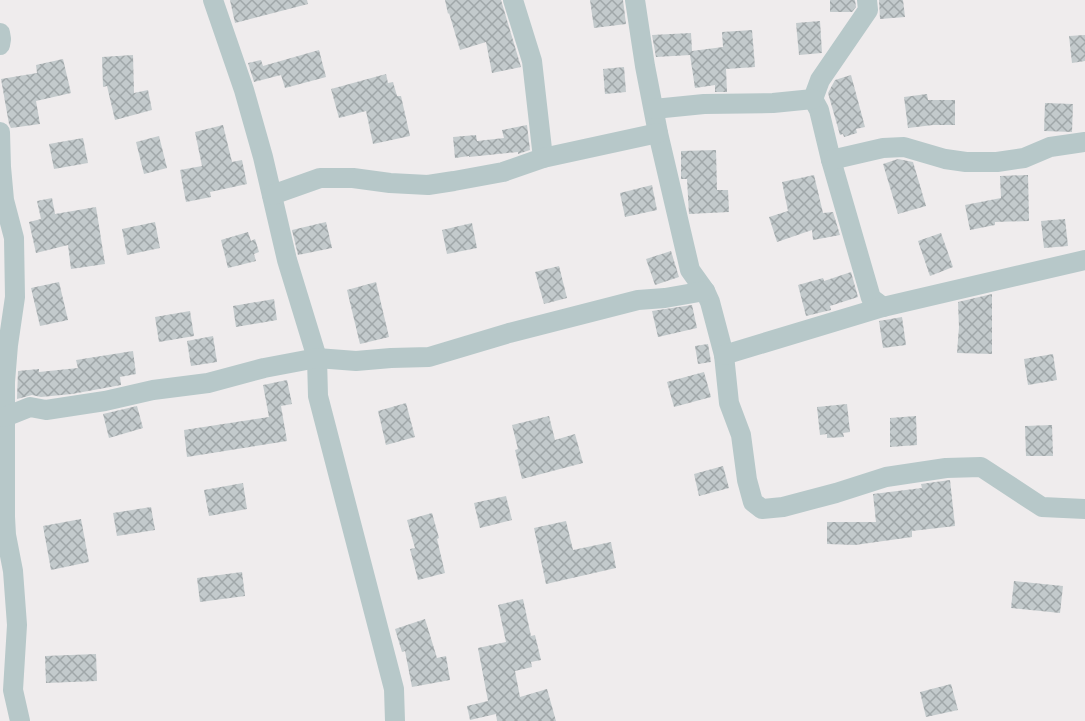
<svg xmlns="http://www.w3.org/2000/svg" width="1085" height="721" font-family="'Noto Sans',sans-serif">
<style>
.building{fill:url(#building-cross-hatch)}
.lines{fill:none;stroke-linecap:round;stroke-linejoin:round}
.minor{stroke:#b7c8c9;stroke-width:20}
</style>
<defs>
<pattern id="building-cross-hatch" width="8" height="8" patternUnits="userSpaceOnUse" patternTransform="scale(1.5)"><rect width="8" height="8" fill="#c3cacc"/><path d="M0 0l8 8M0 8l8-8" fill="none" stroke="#a0a7a9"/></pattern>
</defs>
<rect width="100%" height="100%" fill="#efeced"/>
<!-- building -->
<g class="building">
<path d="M230 0H307L308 4 235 23Z"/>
<path d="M445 0H501L521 67 492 73 486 42 460 50 449 13 448 14Z"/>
<path d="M590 0H623L626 24 594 28Z"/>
<path d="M830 0H855L856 7 852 12H830Z"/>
<path d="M879 0H903L905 17 880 19Z"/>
<path d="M820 21 822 53 799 55 796 23Z"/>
<path d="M752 30 755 67 726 69 727 92H715V85L695 88 690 55 656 57 652 35 691 33 692 51 723 47 722 32Z"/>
<path d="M1085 35V61L1072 63 1069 36Z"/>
<path d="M319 50 326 77 285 88 281 75 254 82 248 63 261 60 263 66Z"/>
<path d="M133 55 134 93 148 90 152 110 115 120 107 86 103 87 102 57Z"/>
<path d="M63 59 71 93 36 101 40 124 11 128 9 124 1 79 37 73 36 65Z"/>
<path d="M624 67 626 92 605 94 603 69Z"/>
<path d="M386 74 388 83 393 82 397 96H401L410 136 373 144 366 111 339 118 331 89Z"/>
<path d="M851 75 865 127 856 129 857 133 844 137 843 134 840 135 828 93 835 80Z"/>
<path d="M927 94 928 100H955V125H933L908 128 904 97Z"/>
<path d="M1045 103 1073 104 1072 132 1044 131Z"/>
<path d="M223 125 232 162 242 160 247 184 210 192 211 197 186 202 180 170 202 166 195 132Z"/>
<path d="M527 125 530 150 518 154V152L469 157V156L455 158 453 137 476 135 477 141 504 138 502 130Z"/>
<path d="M159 136 167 168 144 174 136 142Z"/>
<path d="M83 138 88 163 54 169 49 144Z"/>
<path d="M716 150 717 190H728L729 212 689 214 687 179H681V151Z"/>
<path d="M898 159 913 162 926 206 898 214 883 164Z"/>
<path d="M814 175 823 213 833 212 840 235 813 240 812 230 777 242 769 217 788 211 782 182Z"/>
<path d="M1028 175 1029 221 995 222V225L970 230 965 205 1001 198 1000 176Z"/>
<path d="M652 185 657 210 625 217 620 193Z"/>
<path d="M52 198 55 214 96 207 105 264 71 269 68 245 36 253 29 222 41 219 37 201Z"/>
<path d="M1065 219 1068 246 1044 248 1041 221Z"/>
<path d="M155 222 160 248 127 255 122 229Z"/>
<path d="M326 222 332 248 298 255 292 230Z"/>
<path d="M472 223 477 248 447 254 442 230Z"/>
<path d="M248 232 251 241 255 239 259 252 254 254 256 261 228 268 221 240Z"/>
<path d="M941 233 953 267 930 276 918 241Z"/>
<path d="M671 251 679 277 655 285 646 259Z"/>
<path d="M559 266 567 298 544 304 535 272Z"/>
<path d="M851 272 858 297 830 306 831 310 806 316 798 285 823 278 824 281Z"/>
<path d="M59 282 68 320 40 326 31 288Z"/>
<path d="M376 282 389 337 360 344 347 290Z"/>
<path d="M992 294V354L957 353 959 327 958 302Z"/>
<path d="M274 299 277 320 236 327 233 306Z"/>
<path d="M692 305 697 328 658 337 652 311Z"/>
<path d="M190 311 194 336 159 342 155 317Z"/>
<path d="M902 317 906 345 883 348 879 321Z"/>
<path d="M213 336 217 362 191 366 187 341Z"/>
<path d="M708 344 711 362 698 364 695 346Z"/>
<path d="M133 351 136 374 120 377 121 385 72 394 41 397 32 395 17 399 18 371 39 369V372L78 368 76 360Z"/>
<path d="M1053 354 1057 380 1028 385 1024 359Z"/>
<path d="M704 372 711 397 674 407 667 382Z"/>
<path d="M287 380 292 404 281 406 287 441 187 457 184 430 269 417 263 385Z"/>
<path d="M406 403 415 437 386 445 378 411Z"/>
<path d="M847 404 850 432 843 433 844 437 827 438V434L820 435 817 407Z"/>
<path d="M137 406 143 428 109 438 103 414Z"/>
<path d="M549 416 555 440 575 434 583 463 522 479 515 450 518 449 512 425Z"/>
<path d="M916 416 917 445 890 447V418Z"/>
<path d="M1052 425 1053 456H1026L1025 426Z"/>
<path d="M723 466 729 488 699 496 694 474Z"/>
<path d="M950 480 955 526 912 531V537L855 545 827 544V522H876L873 494 922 488 921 484Z"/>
<path d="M243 483 247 509 209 516 204 490Z"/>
<path d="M506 496 512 520 480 528 474 503Z"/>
<path d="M151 507 155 530 117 536 113 513Z"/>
<path d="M432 513 439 538 437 539 445 573 418 580 410 549 415 548 407 520Z"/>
<path d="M81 519 89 562 51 570 43 526Z"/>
<path d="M566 521 573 550 611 542 616 568 546 584 534 528Z"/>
<path d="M242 572 245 596 200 602 197 578Z"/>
<path d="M1014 581 1063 586 1060 613 1011 608Z"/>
<path d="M523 599 531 636 535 635 541 660 531 662 532 667 515 671 520 697 547 689 556 721H497L496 714 470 720 467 706 488 701 478 648 506 642 498 605Z"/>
<path d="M425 619 437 658 446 656 450 680 412 687 405 651 402 652 395 629Z"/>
<path d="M96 654 97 681 46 683 45 656Z"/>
<path d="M951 684 958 710 926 717 920 692Z"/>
</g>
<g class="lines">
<!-- minor -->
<g class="minor">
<path d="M213 0 244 90 263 157 287 260 317 358 318 396 394 689 395 721"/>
<path d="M513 0 532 61 543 158"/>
<path d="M635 0 645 66 658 133 690 270 705 291 710 302 724 355 729 403 741 435 747 480 753 502 762 509 783 507 836 493 886 477 946 468 981 467 1042 507 1085 509"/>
<path d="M867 0 868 10 820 80 813 99 819 110 831 160 871 298 883 307"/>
<path d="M0 33 1 39 0 45"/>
<path d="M654 109 704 104 773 103 813 99"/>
<path d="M0 132 1 167 4 200 14 238 15 297 8 345 5 382V517L6 535 13 571 17 625 13 690 20 721"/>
<path d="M831 160 883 148 904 147 945 159 966 162H997L1024 158 1050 147 1085 142"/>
<path d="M272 195 320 178H353L390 183 428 185 454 181 503 172 543 158 658 133"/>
<path d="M724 355 883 307 1085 260"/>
<path d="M5 417 30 407 46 410 105 401 153 390 208 383 264 368 317 358 356 361 391 358 429 357 509 333 638 300 665 298 705 291"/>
</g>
</g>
</svg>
